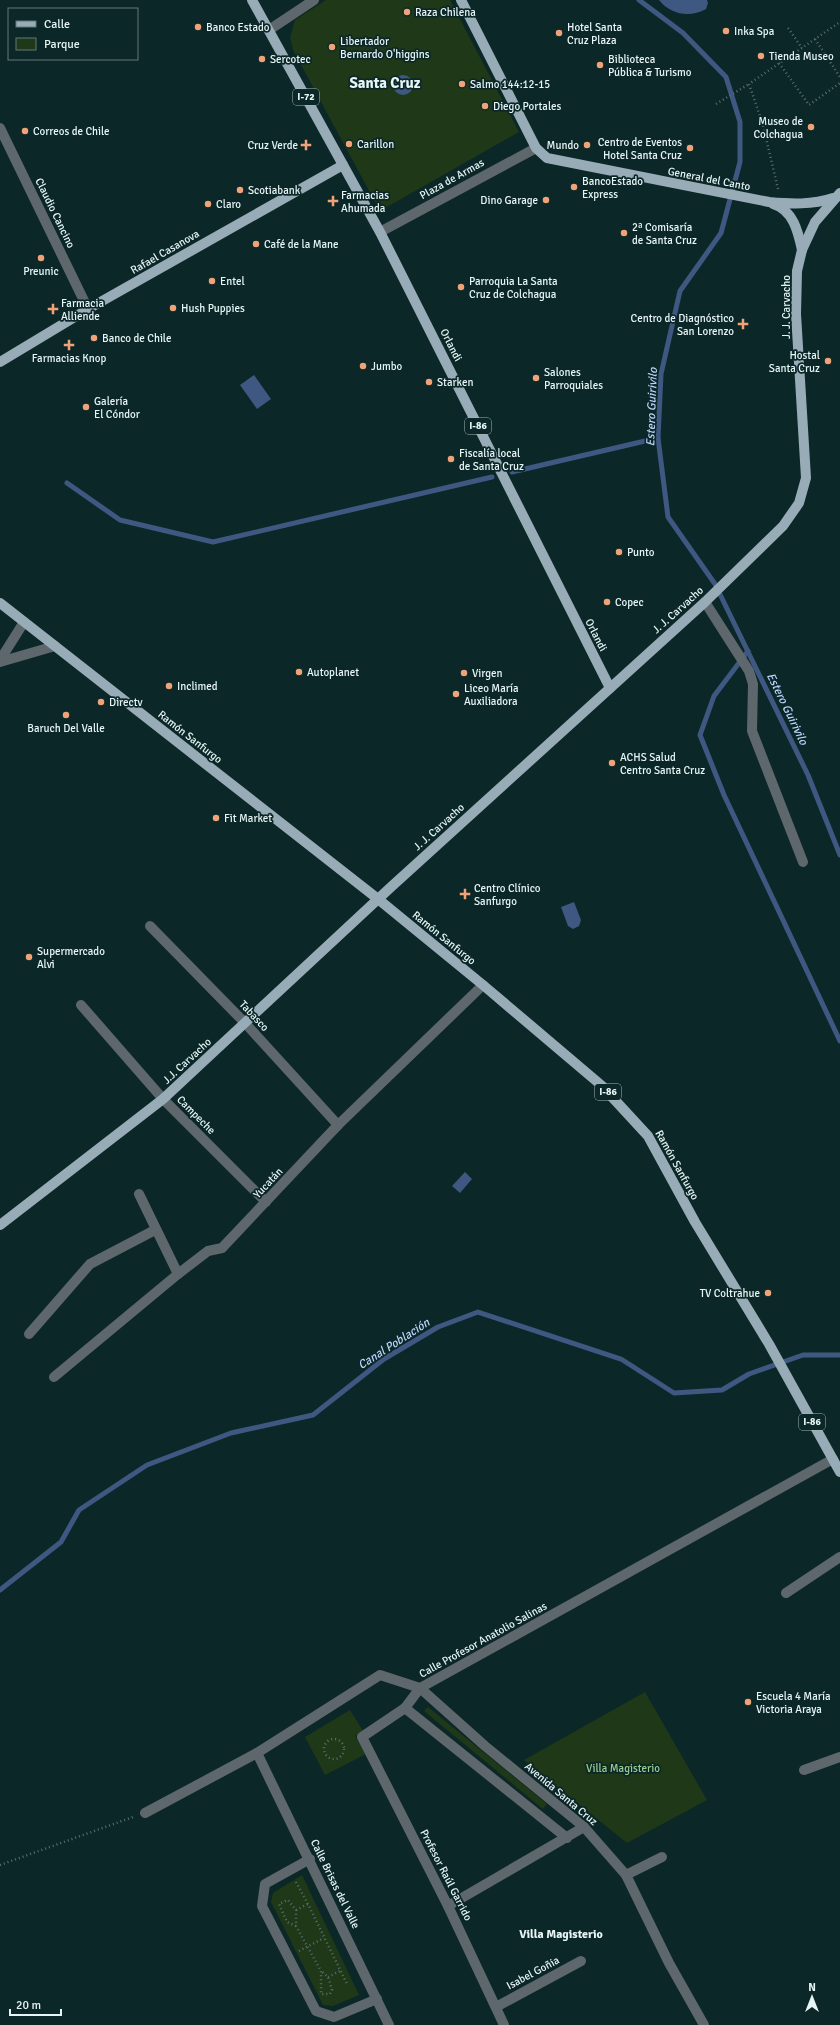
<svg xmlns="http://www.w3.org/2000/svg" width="840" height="2025" font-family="Signika,sans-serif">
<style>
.green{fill:#1e3818}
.water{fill:#3f5881}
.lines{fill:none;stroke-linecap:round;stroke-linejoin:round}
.stream{stroke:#3f5881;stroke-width:5}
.path{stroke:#597071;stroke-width:2.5;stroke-dasharray:1 3;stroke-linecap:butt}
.minor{stroke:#5d676c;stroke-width:10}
.major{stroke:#98acb7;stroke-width:10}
.poi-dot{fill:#f0a378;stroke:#0c2728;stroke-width:1.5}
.labels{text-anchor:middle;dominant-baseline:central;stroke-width:3.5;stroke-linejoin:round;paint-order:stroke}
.shield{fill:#0c2728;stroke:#a5b7b8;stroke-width:1}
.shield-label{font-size:10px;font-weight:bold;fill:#e6f5f6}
.poi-label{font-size:11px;fill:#e6f5f6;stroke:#0c2728;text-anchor:start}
.street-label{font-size:11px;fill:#e6f5f6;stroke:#0c2728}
.park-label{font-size:11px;fill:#9acf8e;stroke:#0c2728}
.water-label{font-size:12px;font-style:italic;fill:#bad3fb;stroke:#0c2728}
.neighbourhood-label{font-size:12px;font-weight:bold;fill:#e6f5f6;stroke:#0c2728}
.district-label{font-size:15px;font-weight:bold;fill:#e6f5f6;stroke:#0c2728}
</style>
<rect width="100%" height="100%" fill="#0c2728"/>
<!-- green -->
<g class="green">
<path d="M326 0H450L519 132 380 211 293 50 290 37 295 20Z"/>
<path d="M645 1692 707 1800 627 1843 524 1760Z"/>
<path d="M428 1707 547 1804 543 1809 424 1711Z"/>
<path d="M350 1710 363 1731 355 1736 366 1754 325 1775 305 1737Z"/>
<path d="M302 1875 359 1995 333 2006 323 2005 271 1902 273 1893Z"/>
</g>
<!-- water -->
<g class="water">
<path d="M659 0H707L708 3 706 9C690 18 671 15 659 0Z"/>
<circle cx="403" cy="85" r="10"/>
<path d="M254 375 271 399 257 409 240 385Z"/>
<path d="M574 902 581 920 579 926 573 929 568 926 561 907Z"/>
<path d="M465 1172 472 1179 460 1193 452 1186Z"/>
</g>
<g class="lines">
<!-- stream -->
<g class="stream">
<path d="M639 0 683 33 726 77 740 122V162L721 233 680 291 661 374 658 438 668 517 715 584 808 775 840 855"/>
<path d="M512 472 658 438"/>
<path d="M67 483 120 520 213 542 492 477"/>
<path d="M748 651 714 696 700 735 724 795 840 1041"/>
<path d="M0 1590 61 1542 79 1510 147 1465 231 1433 313 1415 384 1359 438 1327 478 1312 621 1359 674 1393 722 1390 749 1374 803 1355H840"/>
</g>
<!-- path -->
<g class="path">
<path d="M788 28 802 48"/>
<path d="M815 39 840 77"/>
<path d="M779 63 809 105 840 83"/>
<path d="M716 104 749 84"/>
<path d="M778 189 763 125 749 84 840 22"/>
<circle cx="334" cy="1749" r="10"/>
<path d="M0 1865 133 1817"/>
<path d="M296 1882 308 1904 347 1984"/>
<path d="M296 1910 308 1904"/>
<path d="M296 1926 287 1922 279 1904 288 1900 296 1910V1926L321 1971V1994H330L332 1990 328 1977 321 1971"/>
<path d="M299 1951 324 1938"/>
<path d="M328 1977 340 1971"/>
</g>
<!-- minor -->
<g class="minor">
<path d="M269 30 314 0"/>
<path d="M0 128 88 309"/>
<path d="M380 232 536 148"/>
<path d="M705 602 749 671 753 684 752 731 803 862"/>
<path d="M0 660 24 622"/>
<path d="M0 662 55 646"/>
<path d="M150 926 245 1023 338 1125"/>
<path d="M81 1005 163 1099 266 1202"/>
<path d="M139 1194 178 1274"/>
<path d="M29 1334 90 1264 155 1230"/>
<path d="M54 1377 178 1274 208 1251 222 1248 338 1125 483 985"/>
<path d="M786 1593 840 1557"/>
<path d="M405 1708 567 1838"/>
<path d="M257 1753 389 2025"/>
<path d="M804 1770 840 1757"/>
<path d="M145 1813 257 1753 380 1675 420 1688 485 1746 584 1827 626 1875 669 1963 704 2025"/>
<path d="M310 1859 265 1884 262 1906 316 2011 334 2017 377 1999"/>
<path d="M626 1875 662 1857"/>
<path d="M448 1906 584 1827"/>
<path d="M496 2007 581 1961"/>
<path d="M504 2025 448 1906 362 1737 405 1708 420 1688 833 1459"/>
</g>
<!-- major -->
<g class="major">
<path d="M252 0 380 232 610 688"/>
<path d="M461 0 536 148 547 158 769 202C791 204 812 205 833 198"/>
<path d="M773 204C793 210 798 231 802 250"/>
<path d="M0 362 88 309 343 165"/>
<path d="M0 603 378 899 483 985 601 1085 648 1136 695 1222 769 1344 840 1472"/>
<path d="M0 1225 163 1099 391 887 705 602 783 526 799 503 806 478 796 314 797 271 802 250 815 222 840 193"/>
</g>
</g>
<!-- markers -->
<g class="poi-dot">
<circle cx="407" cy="12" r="4"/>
<circle cx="198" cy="27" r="4"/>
<circle cx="726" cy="31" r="4"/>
<circle cx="559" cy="33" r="4"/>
<circle cx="332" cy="47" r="4"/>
<circle cx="761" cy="56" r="4"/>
<circle cx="262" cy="59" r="4"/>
<circle cx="600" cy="65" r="4"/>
<circle cx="462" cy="84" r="4"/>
<circle cx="485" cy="106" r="4"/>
<circle cx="811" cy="127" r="4"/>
<circle cx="25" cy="131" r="4"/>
<circle cx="349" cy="144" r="4"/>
<path d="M304 139h4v4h4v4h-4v4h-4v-4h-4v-4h4z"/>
<circle cx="587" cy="145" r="4"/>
<circle cx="690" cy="148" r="4"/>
<circle cx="574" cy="187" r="4"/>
<circle cx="240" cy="190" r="4"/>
<circle cx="546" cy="200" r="4"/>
<path d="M331 195h4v4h4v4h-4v4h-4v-4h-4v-4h4z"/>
<circle cx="208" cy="204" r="4"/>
<circle cx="624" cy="233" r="4"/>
<circle cx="256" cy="244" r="4"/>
<circle cx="41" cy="258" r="4"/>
<circle cx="212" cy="281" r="4"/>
<circle cx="461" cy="287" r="4"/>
<circle cx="173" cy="308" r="4"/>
<path d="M51 303h4v4h4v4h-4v4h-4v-4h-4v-4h4z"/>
<path d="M741 318h4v4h4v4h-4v4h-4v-4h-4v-4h4z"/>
<circle cx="94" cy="338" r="4"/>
<path d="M67 339h4v4h4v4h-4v4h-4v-4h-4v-4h4z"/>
<circle cx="828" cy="361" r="4"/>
<circle cx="363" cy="366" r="4"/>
<circle cx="536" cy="378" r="4"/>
<circle cx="429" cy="382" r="4"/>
<circle cx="86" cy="407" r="4"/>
<circle cx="451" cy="459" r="4"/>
<circle cx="619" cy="552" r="4"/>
<circle cx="607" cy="602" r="4"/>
<circle cx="299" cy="672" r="4"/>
<circle cx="464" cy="673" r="4"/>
<circle cx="169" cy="686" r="4"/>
<circle cx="456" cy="694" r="4"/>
<circle cx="101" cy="702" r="4"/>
<circle cx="66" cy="715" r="4"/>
<circle cx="612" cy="763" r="4"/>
<circle cx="216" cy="818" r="4"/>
<path d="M463 888h4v4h4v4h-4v4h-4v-4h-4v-4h4z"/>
<circle cx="29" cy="957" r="4"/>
<circle cx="768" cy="1293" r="4"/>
<circle cx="748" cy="1702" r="4"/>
</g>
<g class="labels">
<!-- shield labels -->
<g class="shield">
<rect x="293" y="89" width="26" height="16" rx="3"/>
<rect x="465" y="418" width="26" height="16" rx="3"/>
<rect x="595" y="1084" width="26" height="16" rx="3"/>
<rect x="799" y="1414" width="26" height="16" rx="3"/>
</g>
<g class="shield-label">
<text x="306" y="97">I-72</text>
<text x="478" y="426">I-86</text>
<text x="608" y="1092">I-86</text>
<text x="812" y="1422">I-86</text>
</g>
<!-- poi labels -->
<g class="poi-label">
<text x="415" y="12">Raza Chilena</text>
<text x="206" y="27">Banco Estado</text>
<text x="567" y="27">Hotel Santa<tspan x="567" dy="13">Cruz Plaza</tspan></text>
<text x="734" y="31">Inka Spa</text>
<text x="340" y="41">Libertador<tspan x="340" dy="13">Bernardo O'higgins</tspan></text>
<text x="769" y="56">Tienda Museo</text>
<text x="270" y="59">Sercotec</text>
<text x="608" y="59">Biblioteca<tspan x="608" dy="13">Pública &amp; Turismo</tspan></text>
<text x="470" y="84">Salmo 144:12-15</text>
<text x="493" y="106">Diego Portales</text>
<text x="803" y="121" text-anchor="end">Museo de<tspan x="803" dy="13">Colchagua</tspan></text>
<text x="33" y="131">Correos de Chile</text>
<text x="682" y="142" text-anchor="end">Centro de Eventos<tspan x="682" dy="13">Hotel Santa Cruz</tspan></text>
<text x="357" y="144">Carillon</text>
<text x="298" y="145" text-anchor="end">Cruz Verde</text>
<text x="579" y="145" text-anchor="end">Mundo</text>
<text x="582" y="181">BancoEstado<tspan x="582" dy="13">Express</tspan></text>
<text x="248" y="190">Scotiabank</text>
<text x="341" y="195">Farmacias<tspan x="341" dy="13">Ahumada</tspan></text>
<text x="538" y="200" text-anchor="end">Dino Garage</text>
<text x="216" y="204">Claro</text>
<text x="632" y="227">2ª Comisaría<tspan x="632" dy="13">de Santa Cruz</tspan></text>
<text x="264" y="244">Café de la Mane</text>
<text x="41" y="271" text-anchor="middle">Preunic</text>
<text x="220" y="281">Entel</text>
<text x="469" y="281">Parroquia La Santa<tspan x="469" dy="13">Cruz de Colchagua</tspan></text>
<text x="61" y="303">Farmacia<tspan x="61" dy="13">Alliende</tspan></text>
<text x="181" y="308">Hush Puppies</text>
<text x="734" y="318" text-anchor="end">Centro de Diagnóstico<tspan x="734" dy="13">San Lorenzo</tspan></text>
<text x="102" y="338">Banco de Chile</text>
<text x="820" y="355" text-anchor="end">Hostal<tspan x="820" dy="13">Santa Cruz</tspan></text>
<text x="69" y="358" text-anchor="middle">Farmacias Knop</text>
<text x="371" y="366">Jumbo</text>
<text x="544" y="372">Salones<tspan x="544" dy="13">Parroquiales</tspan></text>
<text x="437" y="382">Starken</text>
<text x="94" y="401">Galería<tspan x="94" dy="13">El Cóndor</tspan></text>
<text x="459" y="453">Fiscalía local<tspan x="459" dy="13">de Santa Cruz</tspan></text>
<text x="627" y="552">Punto</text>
<text x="615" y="602">Copec</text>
<text x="307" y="672">Autoplanet</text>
<text x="472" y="673">Virgen</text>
<text x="177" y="686">Inclimed</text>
<text x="464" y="688">Liceo María<tspan x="464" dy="13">Auxiliadora</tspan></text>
<text x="109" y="702">Directv</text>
<text x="66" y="728" text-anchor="middle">Baruch Del Valle</text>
<text x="620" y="757">ACHS Salud<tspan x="620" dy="13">Centro Santa Cruz</tspan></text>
<text x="224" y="818">Fit Market</text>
<text x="474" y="888">Centro Clínico<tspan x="474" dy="13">Sanfurgo</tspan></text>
<text x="37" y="951">Supermercado<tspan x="37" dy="13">Alvi</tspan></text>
<text x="760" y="1293" text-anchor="end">TV Coltrahue</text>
<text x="756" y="1696">Escuela 4 María<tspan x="756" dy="13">Victoria Araya</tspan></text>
</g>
<!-- street labels -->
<g class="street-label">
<text transform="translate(452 179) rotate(-29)">Plaza de Armas</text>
<text transform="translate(709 179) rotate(11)">General del Canto</text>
<text transform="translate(55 213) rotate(64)">Claudio Cancino</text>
<text transform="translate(165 252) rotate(-30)">Rafael Casanova</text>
<text transform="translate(786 307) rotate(-90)">J. J. Carvacho</text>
<text transform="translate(451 345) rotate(63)">Orlandi</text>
<text transform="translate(678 610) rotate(-42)">J. J. Carvacho</text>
<text transform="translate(596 635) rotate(63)">Orlandi</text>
<text transform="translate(190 737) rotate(38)">Ramón Sanfurgo</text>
<text transform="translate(439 827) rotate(-42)">J. J. Carvacho</text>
<text transform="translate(444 938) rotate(39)">Ramón Sanfurgo</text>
<text transform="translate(254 1016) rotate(47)">Tabasco</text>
<text transform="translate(187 1061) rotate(-43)">J.J. Carvacho</text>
<text transform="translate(196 1115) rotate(45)">Campeche</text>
<text transform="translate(677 1165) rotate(61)">Ramón Sanfurgo</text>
<text transform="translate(268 1183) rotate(-47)">Yucatán</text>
<text transform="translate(483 1640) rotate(-29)">Calle Profesor Anatolio Salinas</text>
<text transform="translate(561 1794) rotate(40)">Avenida Santa Cruz</text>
<text transform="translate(446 1875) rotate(63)">Profesor Raúl Garrido</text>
<text transform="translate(335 1884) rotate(64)">Calle Brisas del Valle</text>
<text transform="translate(533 1973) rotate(-28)">Isabel Goñia</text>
</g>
<!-- park labels -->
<g class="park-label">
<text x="623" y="1768">Villa Magisterio</text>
</g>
<!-- water labels -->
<g class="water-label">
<text transform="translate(652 407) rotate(-88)">Estero Guirivilo</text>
<text transform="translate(787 709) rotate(64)">Estero Guirivilo</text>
<text transform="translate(394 1344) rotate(-33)">Canal Población</text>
</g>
<!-- neighbourhood labels -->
<g class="neighbourhood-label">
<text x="561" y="1934">Villa Magisterio</text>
</g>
<!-- district labels -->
<g class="district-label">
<text x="385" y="83">Santa Cruz</text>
</g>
</g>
<!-- legend -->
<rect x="8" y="8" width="130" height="52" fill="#0c2728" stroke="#63797a"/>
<rect x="16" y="21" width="20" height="6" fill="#98acb7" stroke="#63797a"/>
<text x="44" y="28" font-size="12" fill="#e6f5f6">Calle</text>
<rect x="16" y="38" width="20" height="12" fill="#1e3818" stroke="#63797a"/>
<text x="44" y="48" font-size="12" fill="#e6f5f6">Parque</text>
<!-- north arrow -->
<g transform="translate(812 1997)" stroke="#0c2728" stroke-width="3" paint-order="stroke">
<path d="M0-3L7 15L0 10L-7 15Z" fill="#e6f5f6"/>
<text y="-6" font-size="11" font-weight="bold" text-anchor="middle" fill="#e6f5f6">N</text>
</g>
<!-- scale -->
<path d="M10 2009v6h51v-6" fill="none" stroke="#e6f5f6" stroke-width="2"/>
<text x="16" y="2009" font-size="12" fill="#e6f5f6" stroke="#0c2728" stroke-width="3" paint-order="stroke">20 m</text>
</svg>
